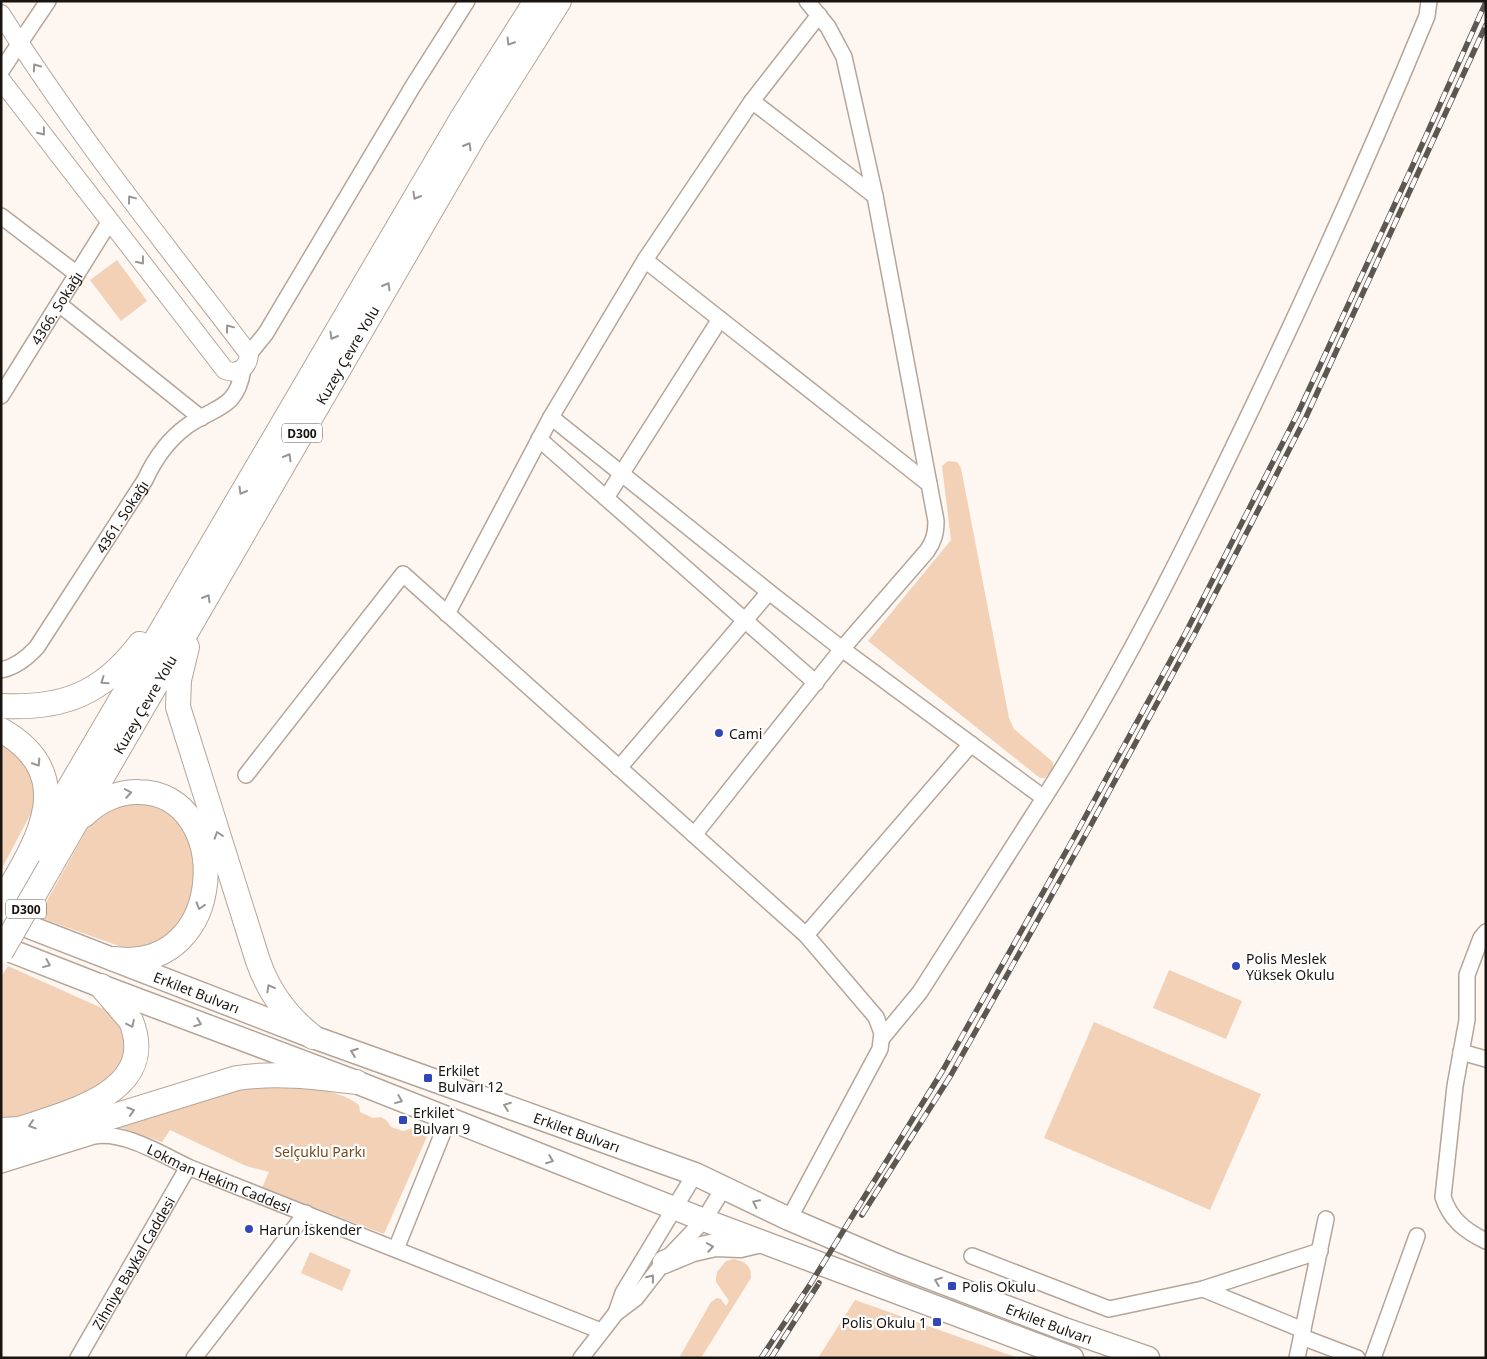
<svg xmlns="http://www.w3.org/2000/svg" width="1487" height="1359" font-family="'Noto Sans',sans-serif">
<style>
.green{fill:#f2d1b7}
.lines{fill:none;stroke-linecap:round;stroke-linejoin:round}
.minor-casing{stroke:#b5a599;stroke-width:18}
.tertiary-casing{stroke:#b5a599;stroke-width:20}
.primary-casing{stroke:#b5a599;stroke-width:25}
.trunk-casing{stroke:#b5a599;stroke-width:26}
.minor{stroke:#fff;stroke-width:15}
.tertiary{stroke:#fff;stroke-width:18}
.primary{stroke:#fff;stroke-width:22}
.trunk{stroke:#fff;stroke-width:24}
.rail-casing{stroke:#5d5752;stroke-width:5.5}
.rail{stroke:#fff;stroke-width:4;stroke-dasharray:11;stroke-linecap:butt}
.trunk-bridge-casing{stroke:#b5a599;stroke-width:26;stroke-linecap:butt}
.trunk-bridge{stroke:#fff;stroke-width:24}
.oneway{stroke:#989593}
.poi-dot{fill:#3346b8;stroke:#fff;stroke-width:2}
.labels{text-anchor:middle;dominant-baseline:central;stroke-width:4.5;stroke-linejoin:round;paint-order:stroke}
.shield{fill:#fff;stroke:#5f5a58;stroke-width:1}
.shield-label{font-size:12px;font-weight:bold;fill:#1a1410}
.street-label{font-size:14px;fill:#1a1410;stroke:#fff}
.poi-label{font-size:14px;fill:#1a1410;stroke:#fff;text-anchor:start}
.park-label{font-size:14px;fill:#79481b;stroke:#fff}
</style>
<rect width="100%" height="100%" fill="#fdf6f1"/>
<!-- green -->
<g class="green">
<path d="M117 260 147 301 121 321 90 280Z"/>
<path d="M948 461 957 462 961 468 1009 718 1014 729 1053 762V769L1045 778H1040L868 641 951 540 942 466Z"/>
<path d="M1 738 29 763 37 802 1 870Z"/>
<path d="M145 799 185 824 198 879 178 934 133 951 38 917 91 822 103 809Z"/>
<path d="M8 966 115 1014 130 1046 106 1088 1 1124V977Z"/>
<path d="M1169 970 1242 1001 1226 1039 1153 1008Z"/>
<path d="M1094 1022 1261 1094 1210 1210 1044 1138Z"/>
<path d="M243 1082C273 1085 337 1085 359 1105L360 1112 373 1118 381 1117 387 1121 391 1127 403 1131 417 1127 429 1132 384 1234 262 1188 269 1172 246 1166 170 1130 162 1142 116 1126Z"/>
<path d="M310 1252 351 1270 342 1291 301 1273Z"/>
<path d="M734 1259C746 1262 751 1265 751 1278L701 1358H679L711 1302 717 1298 721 1299 726 1306 729 1301 716 1282V1278L717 1272 726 1261Z"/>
<path d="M855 1300 1018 1358H818Z"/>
</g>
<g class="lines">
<defs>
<g id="minor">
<path d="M1 71 48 1"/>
<path d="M752 101 875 196"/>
<path d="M1 216 77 274"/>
<path d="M645 260 929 484"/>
<path d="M59 304 201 418"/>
<path d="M249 354 266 333 413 86 467 1"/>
<path id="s1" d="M1 396 110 221"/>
<path d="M551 417 769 592 842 649 1044 798 920 992 882 1038"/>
<path d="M539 439 816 683"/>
<path d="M606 498 720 319"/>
<path d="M447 614 551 417 645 260 752 101 819 15"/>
<path id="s2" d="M1 670C16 667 27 658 37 647L145 480C155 458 168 440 187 426 215 406 237 410 243 369"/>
<path d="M619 768 769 592"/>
<path d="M246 775 403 574 806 935 876 1017 882 1033 880 1049 789 1219"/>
<path d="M1044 798C1125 671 1189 540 1254 404 1315 276 1373 147 1427 16L1429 1"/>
<path d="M694 835 842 649 927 551C934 541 936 533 936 521L875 196 844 57 828 27 807 1"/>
<path d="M1486 932 1481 938 1467 975V1020L1455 1086 1443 1197C1450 1219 1465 1231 1486 1241"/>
<path d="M806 935 971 744"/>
<path d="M1461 1052 1486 1059"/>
<path id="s3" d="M1 1165 94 1136C124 1131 161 1154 188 1167L601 1331"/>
<path d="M396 1249 448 1120"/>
<path d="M972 1256 1109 1309 1203 1289 1320 1251"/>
<path d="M1203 1289 1303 1330"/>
<path d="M616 1313 623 1293 695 1174"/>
<path d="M1302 1337 1357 1358"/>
<path id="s4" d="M78 1358 188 1167"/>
<path d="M194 1358 306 1213"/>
<path d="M581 1358 616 1313 636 1298 664 1262 704 1220 724 1187"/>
<path d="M1297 1358 1326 1219"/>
<path d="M1373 1358 1417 1236"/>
</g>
<path id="tertiary" d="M1 14C76 133 164 243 249 354 248 368 238 375 225 370L1 80"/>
<g id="primary">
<path id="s5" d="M1 916 313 1037 695 1174 789 1219 894 1264 1064 1329 1148 1358"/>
<path d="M1 947 101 986 356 1082 704 1220 1072 1358"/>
<path d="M664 1262 693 1250 715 1245 740 1246 757 1242"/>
</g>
<g id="trunk">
<path d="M187 647 179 680 178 707 258 961C269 993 287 1017 313 1037"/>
<path d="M1 706C63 709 102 694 140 644"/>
<path d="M1 730C82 776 36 844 1 903"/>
<path d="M84 815C98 801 119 791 139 792 234 793 229 974 114 959"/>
<path d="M24 865 461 120 536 1"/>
<path id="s6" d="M50 867 475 134 559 1"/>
<path d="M1 1130 19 1129 29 1126C76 1110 158 1089 131 1021L101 986"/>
<path d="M1 1151 237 1078C278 1072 316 1077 356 1082"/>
</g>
</defs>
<!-- minor casing -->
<use href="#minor" class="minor-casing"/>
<!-- tertiary casing -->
<use href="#tertiary" class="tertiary-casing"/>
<!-- primary casing -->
<use href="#primary" class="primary-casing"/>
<!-- trunk casing -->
<use href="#trunk" class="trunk-casing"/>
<!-- minor -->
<use href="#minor" class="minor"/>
<!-- tertiary -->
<use href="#tertiary" class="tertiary"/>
<!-- primary -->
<use href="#primary" class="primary"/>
<!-- trunk -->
<use href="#trunk" class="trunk"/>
<defs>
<g id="rail">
<path d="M862 1215 951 1075 1085 836 1194 635 1306 417 1486 25"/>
<path d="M761 1358 811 1283 943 1070 1077 832 1186 632 1298 413 1412 167 1486 2"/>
<path d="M771 1358 819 1283"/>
</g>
</defs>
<!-- rail casing -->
<use href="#rail" class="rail-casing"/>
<!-- rail -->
<use href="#rail" class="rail"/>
<defs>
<path id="trunk-bridge" d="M1 952 50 867"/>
</defs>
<!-- trunk-bridge casing -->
<use href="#trunk-bridge" class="trunk-bridge-casing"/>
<!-- trunk-bridge -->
<use href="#trunk-bridge" class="trunk-bridge"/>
</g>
<!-- one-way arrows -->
<defs><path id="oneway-chevron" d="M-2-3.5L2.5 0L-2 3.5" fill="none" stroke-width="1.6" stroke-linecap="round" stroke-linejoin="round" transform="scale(1.25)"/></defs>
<g class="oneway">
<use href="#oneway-chevron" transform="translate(510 42) rotate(122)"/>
<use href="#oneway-chevron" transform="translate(36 67) rotate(-125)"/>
<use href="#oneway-chevron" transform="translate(42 132) rotate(52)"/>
<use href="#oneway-chevron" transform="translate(468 146) rotate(-60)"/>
<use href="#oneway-chevron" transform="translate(416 196) rotate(120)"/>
<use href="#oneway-chevron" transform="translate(131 199) rotate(-127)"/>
<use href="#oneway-chevron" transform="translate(141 261) rotate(52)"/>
<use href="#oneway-chevron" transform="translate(387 286) rotate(-60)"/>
<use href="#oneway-chevron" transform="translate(229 328) rotate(-127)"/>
<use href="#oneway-chevron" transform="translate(333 336) rotate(120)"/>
<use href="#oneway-chevron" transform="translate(288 457) rotate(-60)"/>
<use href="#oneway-chevron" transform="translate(242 491) rotate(120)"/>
<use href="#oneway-chevron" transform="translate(207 598) rotate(-60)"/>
<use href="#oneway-chevron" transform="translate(104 681) rotate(145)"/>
<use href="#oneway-chevron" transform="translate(37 763) rotate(57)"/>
<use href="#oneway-chevron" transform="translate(128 793) rotate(-10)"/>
<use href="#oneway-chevron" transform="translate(218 835) rotate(-108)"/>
<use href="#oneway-chevron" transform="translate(200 906) rotate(107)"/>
<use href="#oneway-chevron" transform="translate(47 964) rotate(22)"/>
<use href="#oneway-chevron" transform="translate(270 988) rotate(-119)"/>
<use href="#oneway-chevron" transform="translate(198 1023) rotate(21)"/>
<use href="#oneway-chevron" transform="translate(131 1024) rotate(64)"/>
<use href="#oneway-chevron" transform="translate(354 1052) rotate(-160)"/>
<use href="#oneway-chevron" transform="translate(399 1100) rotate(22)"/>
<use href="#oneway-chevron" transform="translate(507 1106) rotate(-160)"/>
<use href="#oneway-chevron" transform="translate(131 1111) rotate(-17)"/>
<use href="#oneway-chevron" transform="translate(32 1125) rotate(162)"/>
<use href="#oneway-chevron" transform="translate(550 1160) rotate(21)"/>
<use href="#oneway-chevron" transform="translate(756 1203) rotate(-154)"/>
<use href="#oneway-chevron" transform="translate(710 1247) rotate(-9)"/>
<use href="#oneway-chevron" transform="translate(651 1278) rotate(-52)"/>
<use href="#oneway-chevron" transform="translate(938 1281) rotate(-159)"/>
</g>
<!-- markers -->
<g class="poi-dot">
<circle cx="719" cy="733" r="5"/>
<circle cx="1236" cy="966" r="5"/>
<rect x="423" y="1073" width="10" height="10" rx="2.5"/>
<rect x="398" y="1115" width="10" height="10" rx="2.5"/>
<circle cx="249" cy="1229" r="5"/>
<rect x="947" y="1281" width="10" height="10" rx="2.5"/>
<rect x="932" y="1317" width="10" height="10" rx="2.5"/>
</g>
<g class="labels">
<!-- shield labels -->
<g class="shield">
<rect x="282" y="423.5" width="40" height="19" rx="4"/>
<rect x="6" y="899.5" width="40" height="19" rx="4"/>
</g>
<g class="shield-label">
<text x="302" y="433">D300</text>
<text x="26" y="909">D300</text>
</g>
<!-- street labels -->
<g class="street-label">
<text stroke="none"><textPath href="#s1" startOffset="104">4366. Sokağı</textPath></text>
<text stroke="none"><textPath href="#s6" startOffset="592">Kuzey Çevre Yolu</textPath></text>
<text stroke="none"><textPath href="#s2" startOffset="199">4361. Sokağı</textPath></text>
<text stroke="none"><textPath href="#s6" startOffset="188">Kuzey Çevre Yolu</textPath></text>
<text stroke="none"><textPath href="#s5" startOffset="210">Erkilet Bulvarı</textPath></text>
<text stroke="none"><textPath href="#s5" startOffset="615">Erkilet Bulvarı</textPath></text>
<text stroke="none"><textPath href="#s3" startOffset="231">Lokman Hekim Caddesi</textPath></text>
<text stroke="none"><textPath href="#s4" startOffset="110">Zihniye Baykal Caddesi</textPath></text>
<text stroke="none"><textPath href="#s5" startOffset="1125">Erkilet Bulvarı</textPath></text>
</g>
<!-- poi labels -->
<g class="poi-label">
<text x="729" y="733">Cami</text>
<text x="1246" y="958">Polis Meslek<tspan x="1246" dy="16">Yüksek Okulu</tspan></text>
<text x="438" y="1070">Erkilet<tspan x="438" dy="16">Bulvarı 12</tspan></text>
<text x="413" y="1112">Erkilet<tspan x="413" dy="16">Bulvarı 9</tspan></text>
<text x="259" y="1229">Harun İskender</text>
<text x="962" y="1286">Polis Okulu</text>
<text x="927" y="1322" text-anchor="end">Polis Okulu 1</text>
</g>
<!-- park labels -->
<g class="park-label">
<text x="320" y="1151">Selçuklu Parkı</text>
</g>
</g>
<!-- border -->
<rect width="1487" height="1359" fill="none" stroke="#1a1410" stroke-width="5"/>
</svg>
